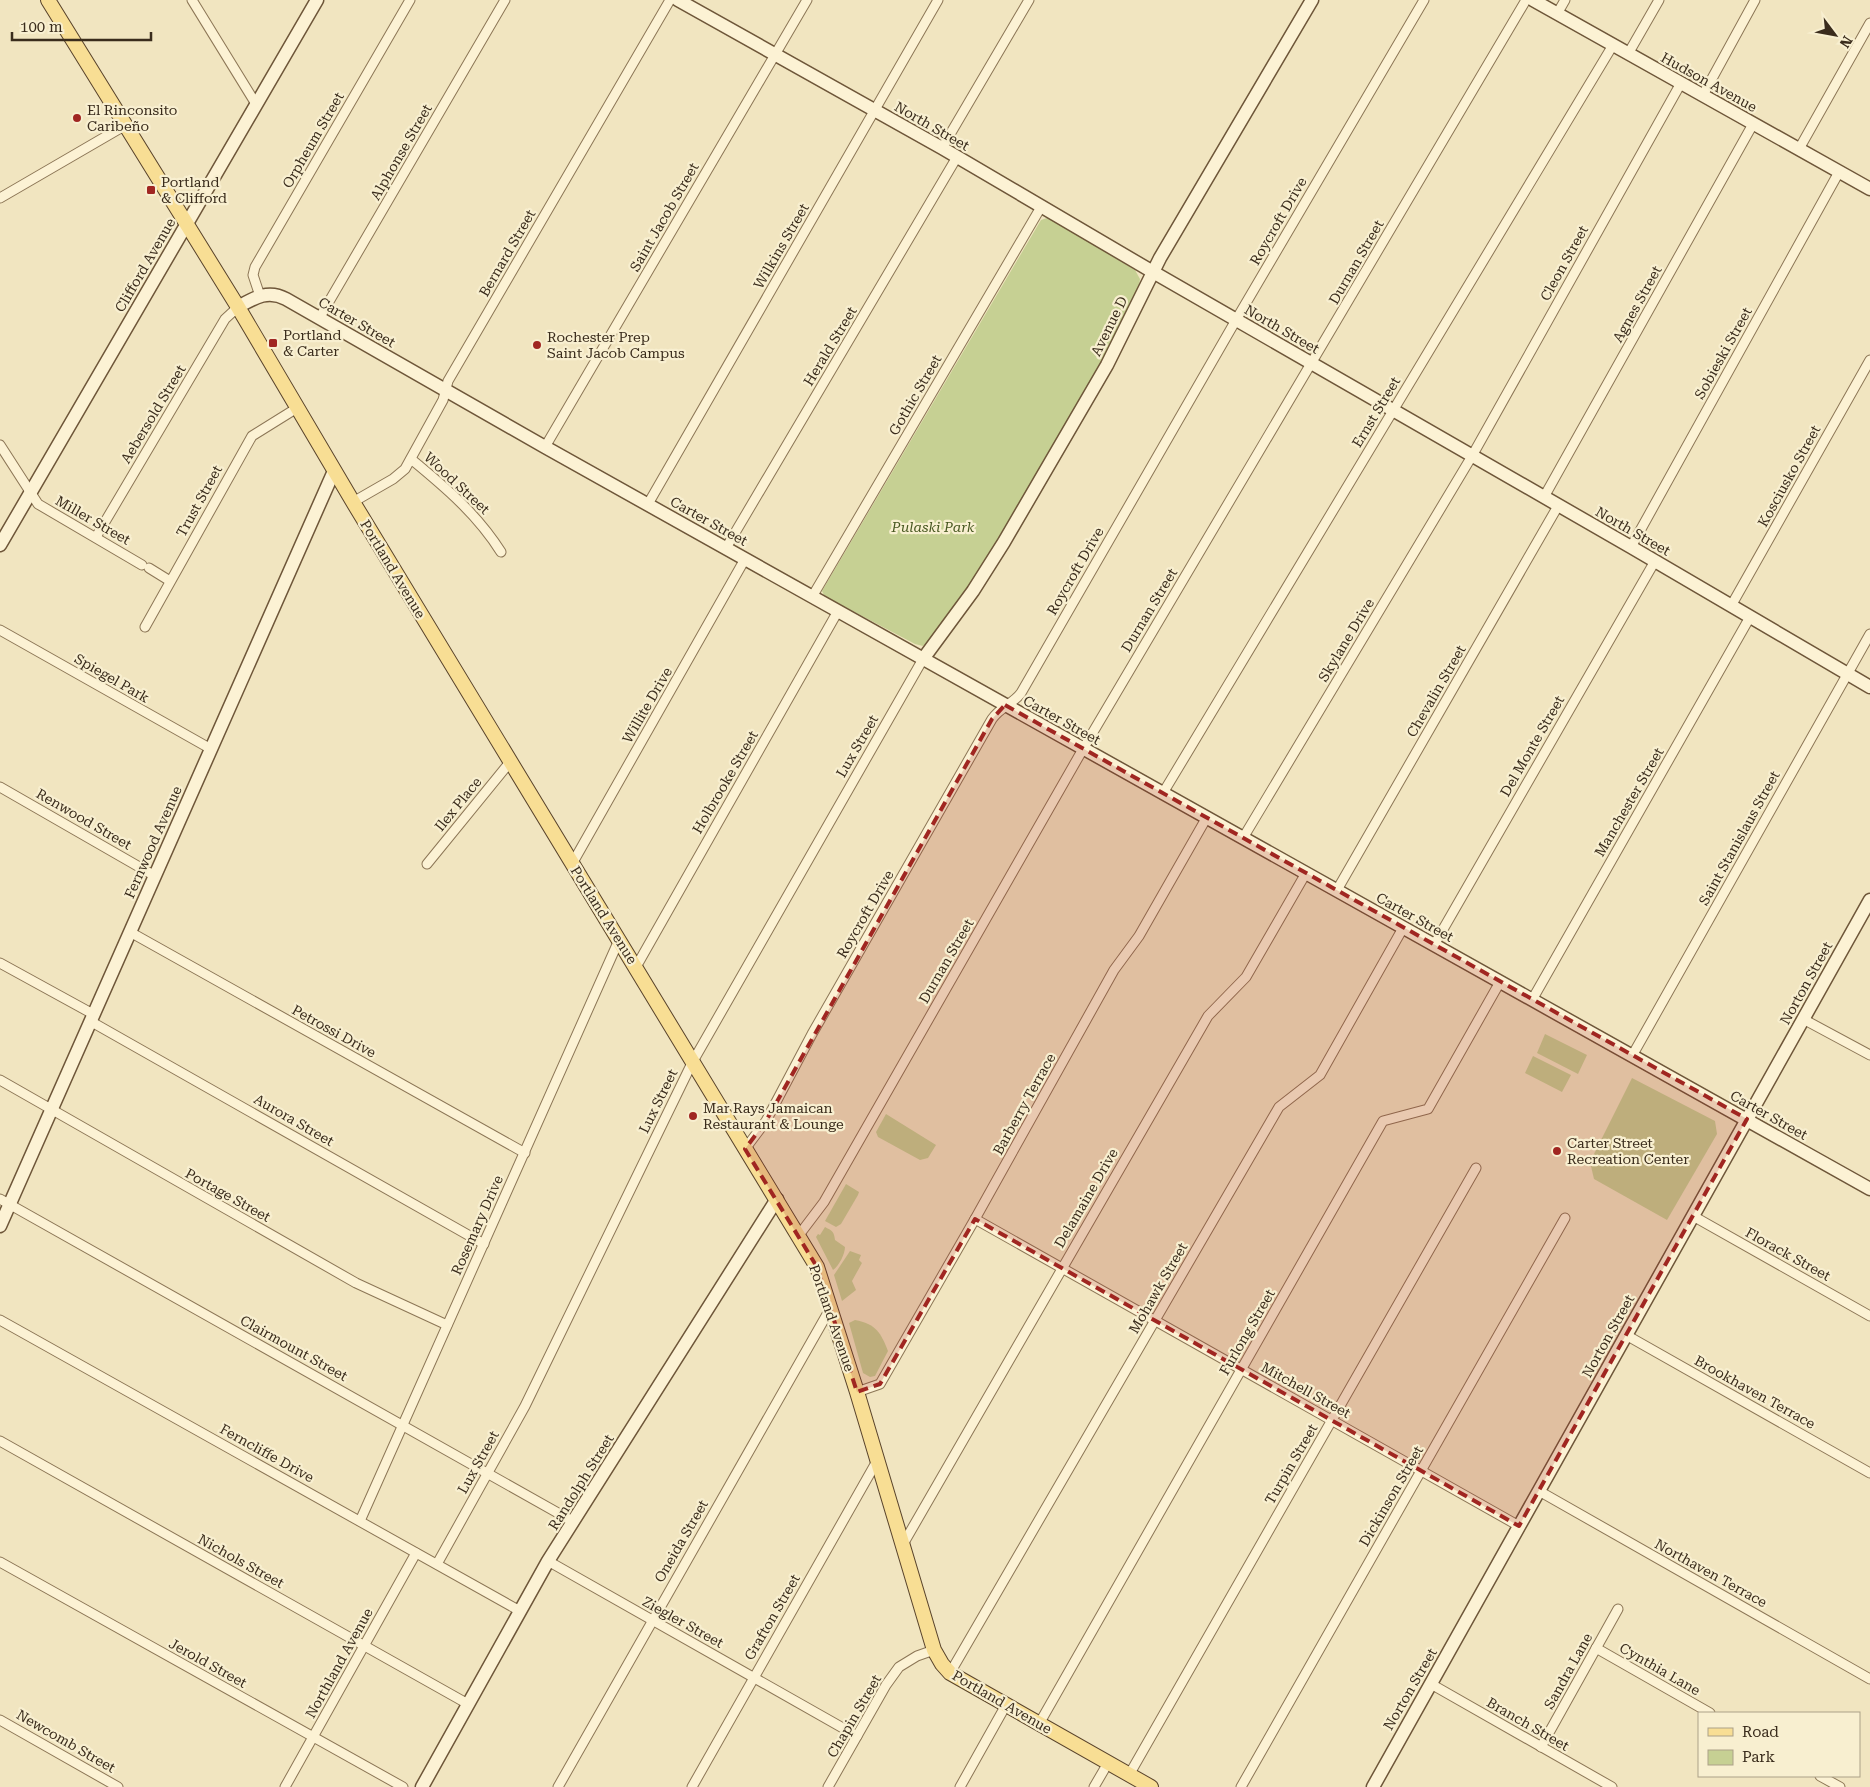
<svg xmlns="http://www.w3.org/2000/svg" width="1870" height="1787" font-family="'Roboto Serif',serif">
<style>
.green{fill:#c6d093}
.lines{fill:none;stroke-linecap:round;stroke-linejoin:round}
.street-casing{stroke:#8c7656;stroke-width:11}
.secondary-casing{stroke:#6e5639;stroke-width:15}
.primary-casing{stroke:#59432b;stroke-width:16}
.street{stroke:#fcf2d4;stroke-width:9}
.secondary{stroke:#fcf2d4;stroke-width:12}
.primary{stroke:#f8de94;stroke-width:14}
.marked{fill:#a02621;fill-opacity:0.2;stroke:#a02621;stroke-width:4;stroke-dasharray:10 6;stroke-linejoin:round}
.poi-dot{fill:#a02621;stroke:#f8efd0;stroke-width:2}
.labels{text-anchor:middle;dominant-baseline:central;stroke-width:4.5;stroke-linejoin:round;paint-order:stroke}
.street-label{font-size:14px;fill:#3a2c1c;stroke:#f8efd0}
.poi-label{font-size:14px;fill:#3a2c1c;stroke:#f8efd0;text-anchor:start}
.park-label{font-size:14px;font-style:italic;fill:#485821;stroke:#f8efd0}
</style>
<rect width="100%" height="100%" fill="#f1e5c0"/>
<!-- green -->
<g class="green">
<path d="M1047 218 1053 220 1135 270 1140 279 1138 292 1101 364 980 572 932 636 923 646 915 644 830 599 824 595 822 591 1041 220Z"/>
<path d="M1545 1034 1587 1055 1578 1074 1537 1053Z"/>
<path d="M1533 1056 1571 1075 1562 1092 1525 1073Z"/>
<path d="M1632 1078 1715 1121 1717 1134 1667 1220 1594 1179 1590 1162Z"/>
<path d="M886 1114 936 1145 928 1158 920 1160 878 1137 876 1132Z"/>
<path d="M846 1184 859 1192 858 1195 841 1224 836 1227 825 1221Z"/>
<path d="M825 1227C833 1231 834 1232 835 1240L845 1247C845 1254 839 1266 833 1270L816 1237 818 1234 820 1235Z"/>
<path d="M850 1251 861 1255 859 1260 862 1263 852 1281 856 1290 842 1301 834 1275Z"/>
<path d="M855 1320C876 1324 881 1333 888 1351L875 1376 870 1377 863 1373 849 1323Z"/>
</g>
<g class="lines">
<defs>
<g id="street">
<path d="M192 0 256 104"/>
<path d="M1557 14 1565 0"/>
<path d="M1628 54 1659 0"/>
<path d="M1703 95 1755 0"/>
<path d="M942 148 1029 0"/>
<path d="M1799 149 1870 23"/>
<path d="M0 198 124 126"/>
<path d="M260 296 253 275 255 267 410 0"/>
<path d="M320 317 505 0"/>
<path d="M0 445 38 504 142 565"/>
<path d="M545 447 807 0"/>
<path d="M411 459C445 487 477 514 501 552"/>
<path d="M1544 497 1753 124"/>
<path d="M353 502 393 479 405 469 443 400 448 381 670 0"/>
<path d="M648 504 938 0"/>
<path d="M96 537 225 319 238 307"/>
<path d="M1631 547 1839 172"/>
<path d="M726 548 957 157"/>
<path d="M149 568 170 581"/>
<path d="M812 597 1041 207"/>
<path d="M1731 606 1870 360"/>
<path d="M145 627 252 436 297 408"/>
<path d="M0 630 211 749"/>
<path d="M0 787 155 876"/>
<path d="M1163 793 1613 45"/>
<path d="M1243 838 1472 456 1681 83"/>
<path d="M427 864 510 762"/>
<path d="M572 864 745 559"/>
<path d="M1337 890 1558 506"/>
<path d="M130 932 525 1153"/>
<path d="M1434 945 1655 561"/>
<path d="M0 963 93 1014"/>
<path d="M636 967 838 611"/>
<path d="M1532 1000 1750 617"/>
<path d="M1803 1019 1870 1055"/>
<path d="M90 1021 484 1244"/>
<path d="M1632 1056 1870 634"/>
<path d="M0 1080 356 1283 447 1325"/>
<path d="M745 1149 766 1121 812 1034 992 719C1000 707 1013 704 1021 693L1236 320 1424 0"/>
<path d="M0 1199 574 1522"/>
<path d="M1693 1216 1870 1316"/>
<path d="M975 1219 1519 1526"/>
<path d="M799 1235 824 1202 1083 749 1526 0"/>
<path d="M0 1320 520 1611"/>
<path d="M1626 1335 1870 1473"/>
<path d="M857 1392 880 1384 975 1219 1114 970 1139 936 1207 817"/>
<path d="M0 1441 468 1704"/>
<path d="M1539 1491 1870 1679"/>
<path d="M360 1521 619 940"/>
<path d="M902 1546 1208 1016 1246 977 1306 873"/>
<path d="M548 1561 857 1736"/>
<path d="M0 1562 403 1787"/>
<path d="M437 1564 525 1406 692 1063 923 659"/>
<path d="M1596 1648 1710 1713"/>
<path d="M950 1673 1279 1107 1320 1075 1403 928"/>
<path d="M1431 1684 1612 1787"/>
<path d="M0 1720 118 1787"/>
<path d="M1039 1724 1383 1121 1428 1109 1500 982"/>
<path d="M1541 1747 1618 1609"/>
<path d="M1129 1775 1476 1168"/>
<path d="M1820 1776 1840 1787"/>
<path d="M285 1787 416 1553"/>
<path d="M558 1787 830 1309"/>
<path d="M692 1787 877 1461"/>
<path d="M828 1787 886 1685 899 1667 917 1656 934 1650"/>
<path d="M960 1787 1006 1705"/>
<path d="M1094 1787 1108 1763"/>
<path d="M1241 1787 1565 1218"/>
</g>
<g id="secondary">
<path d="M678 0 942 148 1153 272 1631 547 1870 687"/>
<path d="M1533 0 1870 189"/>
<path d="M238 307C254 298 268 289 286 299L545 447 1870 1189"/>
<path d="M0 545 317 0"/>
<path d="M923 659 973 591 1004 542 1107 365 1160 258 1312 0"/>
<path d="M0 1226 334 471"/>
<path d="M422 1787 548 1561 777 1199"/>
<path d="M1373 1787 1870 900"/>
</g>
<path id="primary" d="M48 0 238 307 353 502 817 1267 857 1392 934 1650 942 1664 950 1673 1151 1787"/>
</defs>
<!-- street casing -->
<use href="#street" class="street-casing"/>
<!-- secondary casing -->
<use href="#secondary" class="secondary-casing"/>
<!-- primary casing -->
<use href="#primary" class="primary-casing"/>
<!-- street -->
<use href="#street" class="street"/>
<!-- secondary -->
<use href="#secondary" class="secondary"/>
<!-- primary -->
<use href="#primary" class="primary"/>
</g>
<!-- marked area -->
<path class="marked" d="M1005 705 1747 1119 1519 1526 975 1219 880 1384 857 1392 817 1267 745 1149 766 1121 992 719Z"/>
<!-- markers -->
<g class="poi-dot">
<circle cx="77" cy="118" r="5"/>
<rect x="146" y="185" width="10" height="10" rx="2.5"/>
<rect x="268" y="338" width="10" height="10" rx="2.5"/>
<circle cx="537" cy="345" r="5"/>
<circle cx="693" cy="1116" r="5"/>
<circle cx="1557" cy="1151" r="5"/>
</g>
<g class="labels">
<!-- street labels -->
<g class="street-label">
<text transform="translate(1709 82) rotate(29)">Hudson Avenue</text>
<text transform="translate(932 126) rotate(30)">North Street</text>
<text transform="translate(313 140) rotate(-60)">Orpheum Street</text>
<text transform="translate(401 152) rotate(-60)">Alphonse Street</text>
<text transform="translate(664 217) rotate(-60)">Saint Jacob Street</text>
<text transform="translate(1278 221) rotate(-60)">Roycroft Drive</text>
<text transform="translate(781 246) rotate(-60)">Wilkins Street</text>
<text transform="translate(507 253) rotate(-60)">Bernard Street</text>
<text transform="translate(1356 262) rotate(-60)">Durnan Street</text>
<text transform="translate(1564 263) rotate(-61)">Cleon Street</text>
<text transform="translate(145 265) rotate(-60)">Clifford Avenue</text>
<text transform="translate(1637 304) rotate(-61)">Agnes Street</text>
<text transform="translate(357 322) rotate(30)">Carter Street</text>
<text transform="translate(1109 326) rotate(-64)">Avenue D</text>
<text transform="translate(1282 329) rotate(30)">North Street</text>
<text transform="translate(830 346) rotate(-59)">Herald Street</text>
<text transform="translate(1723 353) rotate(-61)">Sobieski Street</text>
<text transform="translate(915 395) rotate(-60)">Gothic Street</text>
<text transform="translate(1376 412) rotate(-59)">Ernst Street</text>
<text transform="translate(153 414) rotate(-59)">Aebersold Street</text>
<text transform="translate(1789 476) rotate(-61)">Kosciusko Street</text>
<text transform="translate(457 483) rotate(43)">Wood Street</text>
<text transform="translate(199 501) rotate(-61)">Trust Street</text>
<text transform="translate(93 520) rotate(30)">Miller Street</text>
<text transform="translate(709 521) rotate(29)">Carter Street</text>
<text transform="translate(1633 531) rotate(30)">North Street</text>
<text transform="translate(393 569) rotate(59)">Portland Avenue</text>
<text transform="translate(1075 571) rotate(-60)">Roycroft Drive</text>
<text transform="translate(1149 610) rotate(-59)">Durnan Street</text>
<text transform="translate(1346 640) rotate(-59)">Skylane Drive</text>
<text transform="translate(112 678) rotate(30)">Spiegel Park</text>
<text transform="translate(1436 691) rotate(-60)">Chevalin Street</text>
<text transform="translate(647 705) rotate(-60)">Willite Drive</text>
<text transform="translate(1062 720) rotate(29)">Carter Street</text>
<text transform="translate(857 746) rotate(-60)">Lux Street</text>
<text transform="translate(1532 746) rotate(-60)">Del Monte Street</text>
<text transform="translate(725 782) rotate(-60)">Holbrooke Street</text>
<text transform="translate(1629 802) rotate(-60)">Manchester Street</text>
<text transform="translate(458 804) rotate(-51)">Ilex Place</text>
<text transform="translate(84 819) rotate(30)">Renwood Street</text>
<text transform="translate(1739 838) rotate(-61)">Saint Stanislaus Street</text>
<text transform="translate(153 842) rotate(-66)">Fernwood Avenue</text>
<text transform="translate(865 914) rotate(-60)">Roycroft Drive</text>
<text transform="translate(604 915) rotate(58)">Portland Avenue</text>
<text transform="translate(1415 917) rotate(29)">Carter Street</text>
<text transform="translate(946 961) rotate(-60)">Durnan Street</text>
<text transform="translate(1806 983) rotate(-61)">Norton Street</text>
<text transform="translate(334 1031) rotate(29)">Petrossi Drive</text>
<text transform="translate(658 1101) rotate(-64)">Lux Street</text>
<text transform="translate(1024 1104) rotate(-61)">Barberry Terrace</text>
<text transform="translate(1769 1115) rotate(29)">Carter Street</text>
<text transform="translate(294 1120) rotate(30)">Aurora Street</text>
<text transform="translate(228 1195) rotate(29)">Portage Street</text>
<text transform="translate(1086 1198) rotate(-60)">Delamaine Drive</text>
<text transform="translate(477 1225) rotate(-66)">Rosemary Drive</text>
<text transform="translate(1788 1254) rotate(29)">Florack Street</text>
<text transform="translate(1158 1288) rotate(-60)">Mohawk Street</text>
<text transform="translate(832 1318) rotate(71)">Portland Avenue</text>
<text transform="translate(1247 1332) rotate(-60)">Furlong Street</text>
<text transform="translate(1608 1336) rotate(-61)">Norton Street</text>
<text transform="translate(294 1348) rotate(29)">Clairmount Street</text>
<text transform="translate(1306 1390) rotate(29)">Mitchell Street</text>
<text transform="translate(1755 1392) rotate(29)">Brookhaven Terrace</text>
<text transform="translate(267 1453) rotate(29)">Ferncliffe Drive</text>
<text transform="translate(478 1462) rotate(-61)">Lux Street</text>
<text transform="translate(1291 1464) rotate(-60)">Turpin Street</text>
<text transform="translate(581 1482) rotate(-58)">Randolph Street</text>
<text transform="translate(1391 1496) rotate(-60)">Dickinson Street</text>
<text transform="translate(681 1541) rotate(-60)">Oneida Street</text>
<text transform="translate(241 1561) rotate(29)">Nichols Street</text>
<text transform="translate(1711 1573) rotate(29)">Northaven Terrace</text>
<text transform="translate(772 1617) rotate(-60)">Grafton Street</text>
<text transform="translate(683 1622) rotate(29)">Ziegler Street</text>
<text transform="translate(208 1663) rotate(29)">Jerold Street</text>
<text transform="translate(339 1663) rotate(-61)">Northland Avenue</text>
<text transform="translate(1660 1669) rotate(30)">Cynthia Lane</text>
<text transform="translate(1568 1671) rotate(-61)">Sandra Lane</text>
<text transform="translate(1410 1689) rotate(-60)">Norton Street</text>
<text transform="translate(1002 1702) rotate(30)">Portland Avenue</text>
<text transform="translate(854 1716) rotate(-60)">Chapin Street</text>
<text transform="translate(1528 1724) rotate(30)">Branch Street</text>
<text transform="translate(66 1741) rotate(30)">Newcomb Street</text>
</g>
<!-- poi labels -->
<g class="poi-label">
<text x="87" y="110">El Rinconsito<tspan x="87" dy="16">Caribeño</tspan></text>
<text x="161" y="182">Portland<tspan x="161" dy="16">&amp; Clifford</tspan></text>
<text x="283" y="335">Portland<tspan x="283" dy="16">&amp; Carter</tspan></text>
<text x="547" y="337">Rochester Prep<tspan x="547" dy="16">Saint Jacob Campus</tspan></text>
<text x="703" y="1108">Mar Rays Jamaican<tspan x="703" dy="16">Restaurant &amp; Lounge</tspan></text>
<text x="1567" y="1143">Carter Street<tspan x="1567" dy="16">Recreation Center</tspan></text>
</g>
<!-- park labels -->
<g class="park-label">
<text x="933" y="527">Pulaski Park</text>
</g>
</g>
<!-- legend -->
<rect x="1698" y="1712" width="162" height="65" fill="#f8efd0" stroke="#aca188"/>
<rect x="1708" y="1728" width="25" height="8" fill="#f8de94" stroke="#aca188"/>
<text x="1742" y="1737" font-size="15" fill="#3a2c1c">Road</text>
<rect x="1708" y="1750" width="25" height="15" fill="#c6d093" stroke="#aca188"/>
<text x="1742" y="1762" font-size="15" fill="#3a2c1c">Park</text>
<!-- north arrow -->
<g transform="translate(1835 35) rotate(122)" stroke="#f8efd0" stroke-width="4" paint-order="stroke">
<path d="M0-4L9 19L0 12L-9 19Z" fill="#3a2c1c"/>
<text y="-8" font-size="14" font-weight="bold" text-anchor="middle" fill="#3a2c1c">N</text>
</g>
<!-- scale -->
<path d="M12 32v8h139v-8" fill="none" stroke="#3a2c1c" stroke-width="2.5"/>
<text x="20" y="32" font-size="15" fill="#3a2c1c" stroke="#f8efd0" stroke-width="4" paint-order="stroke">100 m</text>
</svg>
